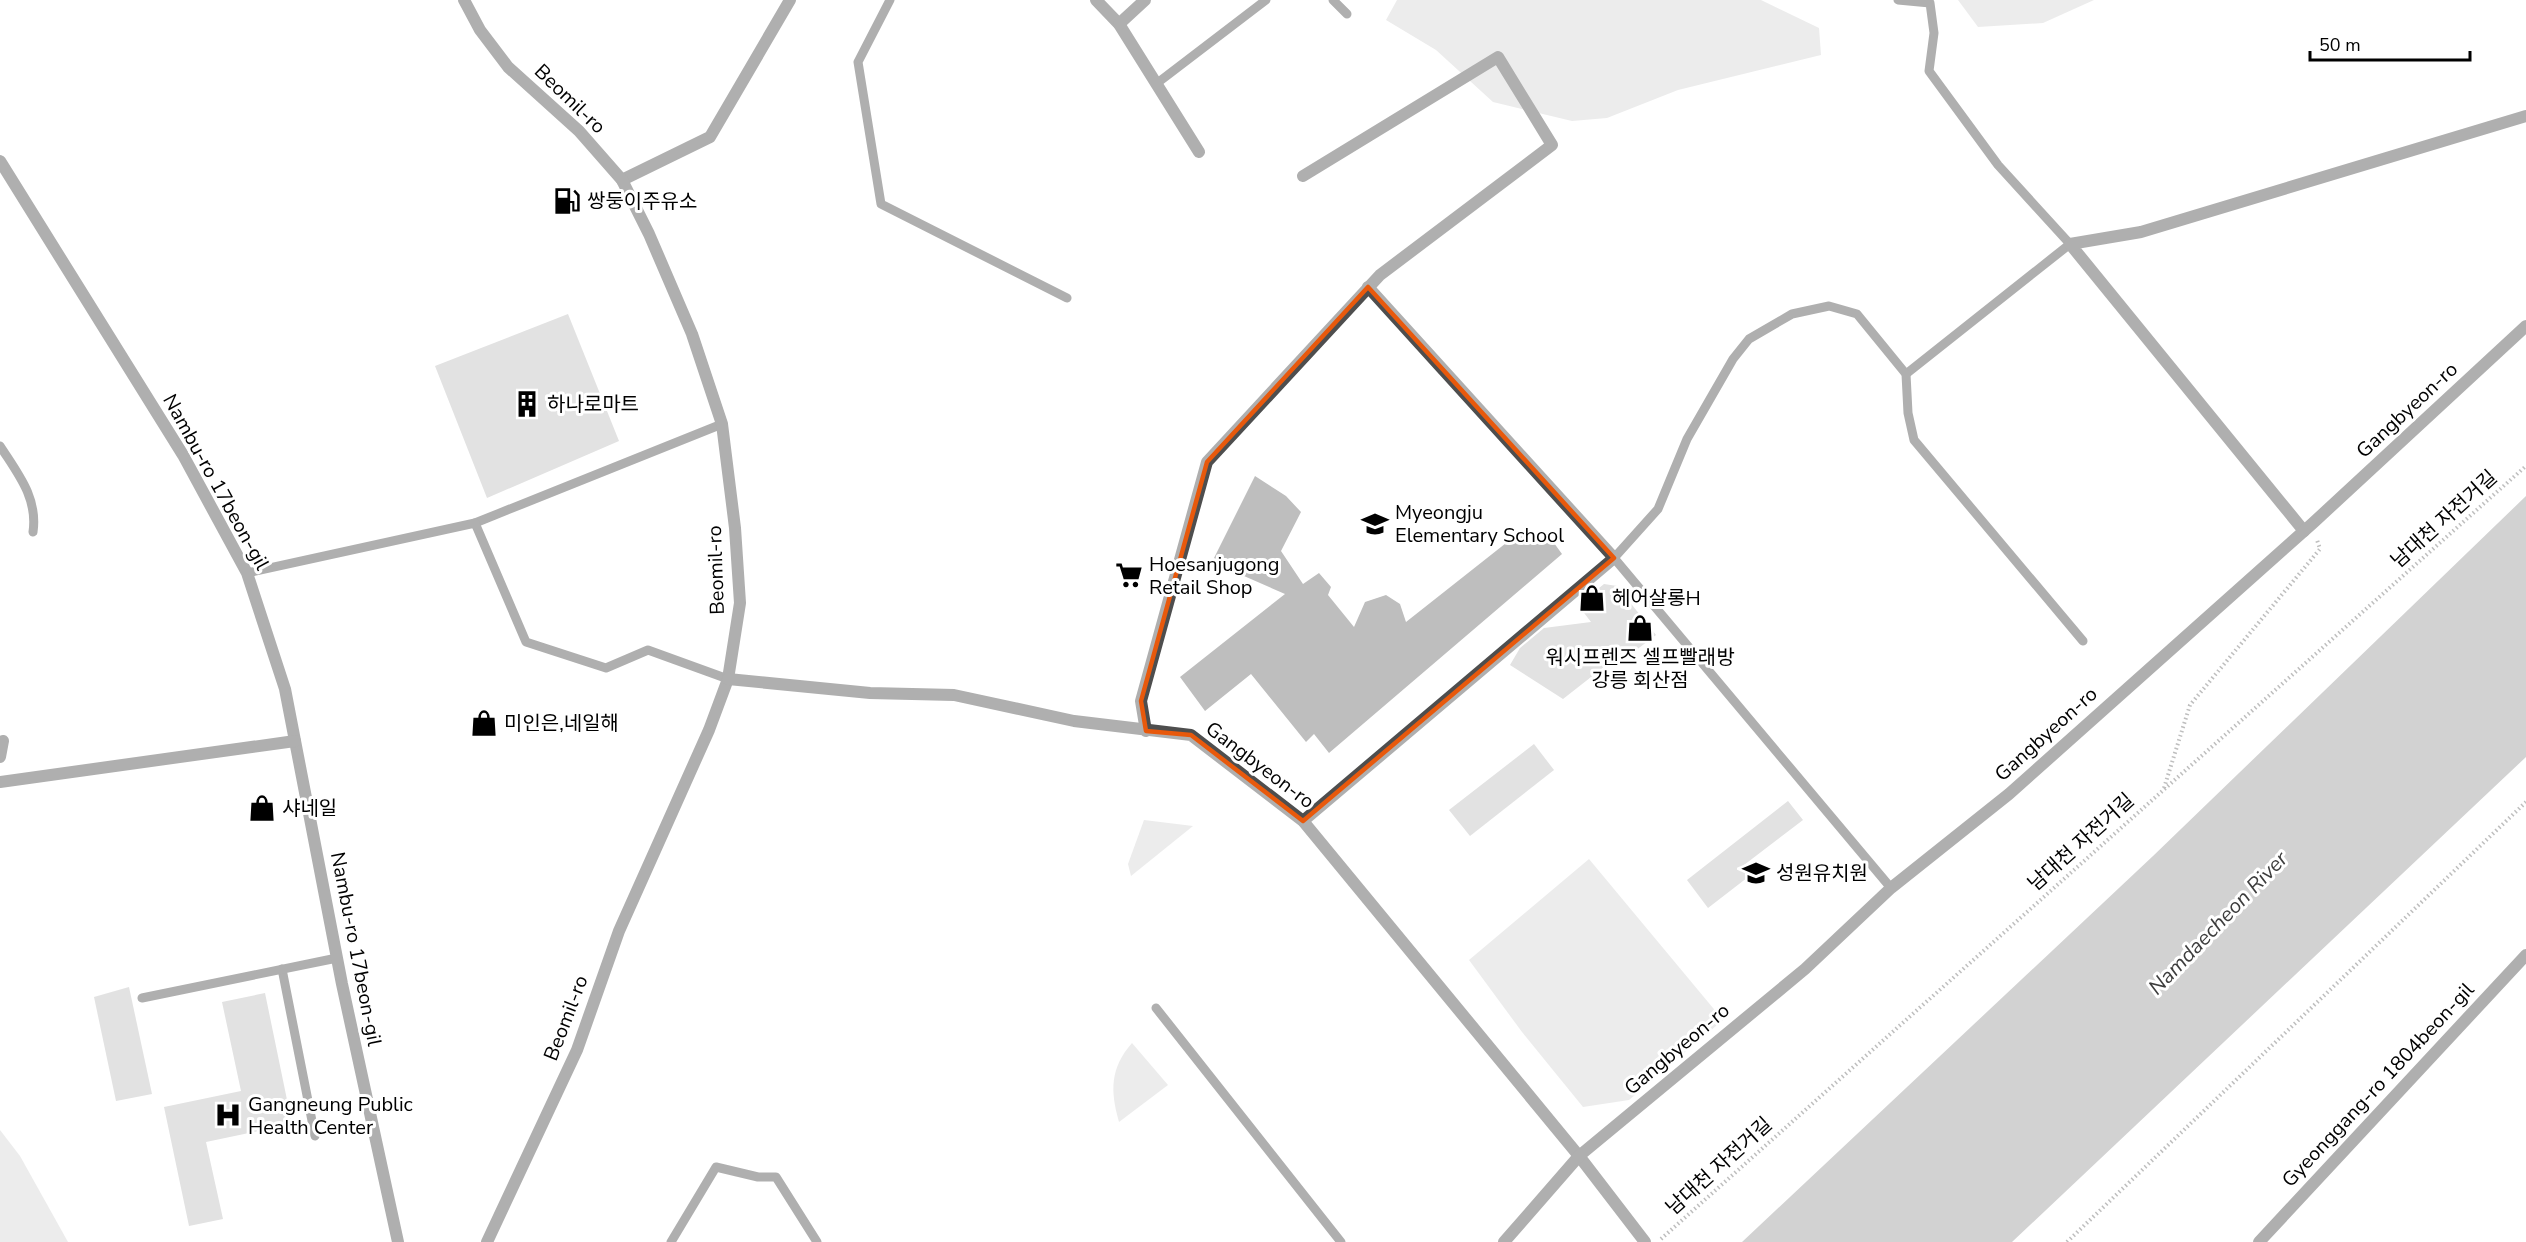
<svg xmlns="http://www.w3.org/2000/svg" width="2526" height="1242" font-family="'Nunito Sans','Noto Sans KR',sans-serif">
<style>
.green{fill:#d5d5d5}
.water{fill:#9c9c9c}
.building{fill:#bebebe}
.lines{fill:none;stroke-linecap:round;stroke-linejoin:round}
.path{stroke:#707070;stroke-width:4;stroke-dasharray:1.5 3;stroke-linecap:butt}
.service{stroke:#4e4e4e;stroke-width:9}
.minor{stroke:#4e4e4e;stroke-width:12}
.tertiary{stroke:#4e4e4e;stroke-width:12}
.marked{fill:none;stroke:#e8590c;stroke-width:4.5;stroke-linejoin:round}
.labels{text-anchor:middle;dominant-baseline:central;stroke-width:6;stroke-linejoin:round;paint-order:stroke}
.street-label{font-size:20px;fill:#000;stroke:#fff}
.poi-label{font-size:20px;fill:#000;stroke:#fff;text-anchor:start}
.water-label{font-size:21px;font-style:italic;fill:#3d3d3d;stroke:#fff}
</style>
<rect width="100%" height="100%" fill="#fff"/>
<!-- green -->
<g class="green">
<path d="M1397 0H1761L1819 28 1821 55 1678 90 1607 118 1572 121 1493 102 1436 50 1386 20Z"/>
<path d="M1958 0H2094L2043 23 1978 27Z"/>
<path d="M1144 820 1193 826 1131 876 1128 864Z"/>
<path d="M1589 859 1723 1020 1629 1100 1583 1107 1522 1032 1469 960Z"/>
<path d="M1132 1043 1168 1085 1119 1122C1110 1091 1110 1068 1132 1043Z"/>
<path d="M0 1130 20 1156 68 1242H0Z"/>
</g>
<!-- water -->
<path class="water" d="M2526 496V757L2012 1242H1742L2153 856Z"/>
<!-- building -->
<g class="building">
<path d="M568 314 619 441 487 498 435 366Z"/>
<path d="M1255 476 1286 496 1301 512 1281 551 1303 584 1319 573 1331 587 1328 595 1354 627 1365 602 1386 595 1400 604 1406 622 1520 532 1531 543 1546 532 1562 554 1329 753 1314 734 1306 742 1251 674 1205 711 1180 677 1285 594 1212 562Z"/>
<path d="M1604 584 1617 586 1656 635 1627 657 1623 652 1563 699 1510 665 1520 648 1544 628 1591 622 1578 605Z"/>
<path d="M1534 744 1554 770 1470 836 1449 810Z"/>
<path d="M1788 801 1803 820 1744 865 1752 874 1708 908 1687 880Z"/>
<path d="M129 987 152 1094 116 1101 94 997Z"/>
<path d="M265 993 292 1124 206 1142 223 1219 189 1226 164 1107 241 1091 222 1002Z"/>
</g>
<g class="lines">
<!-- path -->
<g class="path">
<path d="M2164 788 2190 705 2320 549 2317 540"/>
<path d="M1661 1239 2526 466"/>
<path d="M2067 1242 2526 802"/>
</g>
<!-- service -->
<g class="service">
<path d="M890 0 858 62 881 204 1067 298"/>
<path d="M1333 0 1347 14"/>
<path d="M1898 0 1930 3 1934 33 1929 71 1998 165 2070 244 1906 374"/>
<path d="M1156 84 1266 0"/>
<path d="M0 446C18 474 38 498 33 532"/>
<path d="M475 523 722 424"/>
<path d="M247 573 475 523 526 642 606 668 648 650 728 679"/>
<path d="M1891 888 1614 558 1658 509 1687 439 1733 359 1749 339 1792 314 1829 306 1857 314 1906 374 1908 413 1914 440 2083 641"/>
<path d="M282 969 315 1136"/>
<path d="M142 998 337 958"/>
<path d="M1156 1008 1341 1242"/>
<path d="M671 1242 716 1167 758 1177H776L817 1242"/>
</g>
<!-- minor -->
<g class="minor">
<path d="M1096 0 1119 24 1199 152"/>
<path d="M1119 24 1145 0"/>
<path d="M0 161 183 455 247 573 285 689 342 984 398 1242"/>
<path d="M622 180 710 137 790 0"/>
<path d="M2304 531 2070 244 2141 232 2526 116"/>
<path d="M1146 731 1141 701 1207 462 1380 275 1552 145 1498 57 1303 176"/>
<path d="M0 757 3 741"/>
<path d="M0 782 295 741"/>
<path d="M1303 821 1614 558 1368 287"/>
</g>
<!-- tertiary -->
<g class="tertiary">
<path d="M464 0 480 30 508 67 579 131 622 180 649 234 692 334 722 424 735 528 740 603 728 679 709 730 619 931 577 1050 487 1242"/>
<path d="M728 679 870 693 954 695 1074 721 1191 735 1303 821 1579 1156 1645 1242"/>
<path d="M1504 1242 1579 1156 1805 969 1891 888 2009 794 2313 523 2526 326"/>
<path d="M2259 1242 2526 955"/>
</g>
</g>
<!-- marked area -->
<path d="M0 0H2526V1242H0ZM1368 287 1614 558 1303 821 1191 735 1146 731 1141 701 1207 462Z" fill="#fff" fill-opacity=".55" fill-rule="evenodd"/>
<path class="marked" d="M1368 287 1614 558 1303 821 1191 735 1146 731 1141 701 1207 462Z"/>
<!-- icons -->
<defs>
<symbol id="fuel-bare" viewBox="-9 -9 18 18"><path d="M-5.5-6h7V0h2V4h1.3V-2.5L3-4.5l.8-.8L6-3V5H2.5V1h-1V6h-7ZM-4.2-4.7v3.2H.2V-4.7Z" fill="#000" stroke="#fff" stroke-width="2.5" paint-order="stroke"/></symbol>
<symbol id="building-bare" viewBox="-9 -9 18 18"><path d="M-4-6H4V6H1V3H-1V6H-4ZM-2.5-4.3h1.7v1.8h-1.7ZM.8-4.3h1.7v1.8H.8ZM-2.5-1h1.7V.8h-1.7ZM.8-1h1.7V.8H.8Z" fill="#000" stroke="#fff" stroke-width="2.5" paint-order="stroke"/></symbol>
<symbol id="school-bare" viewBox="-9 -9 18 18"><path d="M0-5L7-2L0 1L-7-2ZM-4 1L0 2.5L4 1V4Q0 6-4 4Z" fill="#000" stroke="#fff" stroke-width="2.5" paint-order="stroke"/></symbol>
<symbol id="supermarket-bare" viewBox="-9 -9 18 18"><path d="M-6-5.5h2.5l.6 2H6L4.5 2H-2.5L-4.4-4H-6ZM-1.5 3.2a1.3 1.3 0 1 0 .1 0ZM3 3.2a1.3 1.3 0 1 0 .1 0Z" fill="#000" stroke="#fff" stroke-width="2.5" paint-order="stroke"/></symbol>
<symbol id="shop-bare" viewBox="-9 -9 18 18"><path d="M-5-2.5h2.3a2.7 3.5 0 0 1 5.4 0H5L5.5 6h-11ZM-1.5-2.5h3a1.5 2.3 0 0 0-3 0Z" fill="#000" stroke="#fff" stroke-width="2.5" paint-order="stroke"/></symbol>
<symbol id="hospital-bare" viewBox="-9 -9 18 18"><path d="M-5-5h3v3.5h4V-5h3V5h-3V1.5h-4V5h-3Z" fill="#000" stroke="#fff" stroke-width="2.5" paint-order="stroke"/></symbol>
</defs>
<g fill-rule="evenodd">
<use href="#fuel-bare" x="548" y="182" width="38" height="38"/>
<use href="#building-bare" x="508" y="385" width="38" height="38"/>
<use href="#school-bare" x="1356" y="505" width="38" height="38"/>
<use href="#supermarket-bare" x="1110" y="556" width="38" height="38"/>
<use href="#shop-bare" x="1573" y="579" width="38" height="38"/>
<use href="#shop-bare" x="1621" y="609" width="38" height="38"/>
<use href="#shop-bare" x="465" y="704" width="38" height="38"/>
<use href="#shop-bare" x="243" y="789" width="38" height="38"/>
<use href="#school-bare" x="1737" y="854" width="38" height="38"/>
<use href="#hospital-bare" x="209" y="1096" width="38" height="38"/>
</g>
<g class="labels">
<!-- street labels -->
<g class="street-label">
<text transform="translate(570 99) rotate(44)">Beomil-ro</text>
<text transform="translate(2407 410) rotate(-43)">Gangbyeon-ro</text>
<text transform="translate(216 482) rotate(61)">Nambu-ro 17beon-gil</text>
<text transform="translate(2444 519) rotate(-42)">남대천 자전거길</text>
<text transform="translate(716 570) rotate(-92)">Beomil-ro</text>
<text transform="translate(2046 734) rotate(-42)">Gangbyeon-ro</text>
<text transform="translate(1260 765) rotate(37)">Gangbyeon-ro</text>
<text transform="translate(2081 842) rotate(-42)">남대천 자전거길</text>
<text transform="translate(356 949) rotate(79)">Nambu-ro 17beon-gil</text>
<text transform="translate(566 1018) rotate(-69)">Beomil-ro</text>
<text transform="translate(1677 1049) rotate(-40)">Gangbyeon-ro</text>
<text transform="translate(2378 1085) rotate(-47)">Gyeonggang-ro 1804beon-gil</text>
<text transform="translate(1719 1166) rotate(-42)">남대천 자전거길</text>
</g>
<!-- poi labels -->
<g class="poi-label">
<text x="587" y="201">쌍둥이주유소</text>
<text x="547" y="404">하나로마트</text>
<text x="1395" y="512">Myeongju<tspan x="1395" dy="23">Elementary School</tspan></text>
<text x="1149" y="564">Hoesanjugong<tspan x="1149" dy="23">Retail Shop</tspan></text>
<text x="1612" y="598">헤어살롱H</text>
<text x="1640" y="657" text-anchor="middle">워시프렌즈 셀프빨래방<tspan x="1640" dy="23">강릉 회산점</tspan></text>
<text x="504" y="723">미인은,네일해</text>
<text x="282" y="808">샤네일</text>
<text x="1776" y="873">성원유치원</text>
<text x="248" y="1104">Gangneung Public<tspan x="248" dy="23">Health Center</tspan></text>
</g>
<!-- water labels -->
<g class="water-label">
<text transform="translate(2218 923) rotate(-46)">Namdaecheon River</text>
</g>
</g>
<!-- scale -->
<path d="M2310 51v9h160v-9" fill="none" stroke="#000000" stroke-width="3"/>
<text x="2319" y="51" font-size="18" fill="#000000" stroke="#ffffff" stroke-width="4.5" paint-order="stroke">50 m</text>
</svg>
